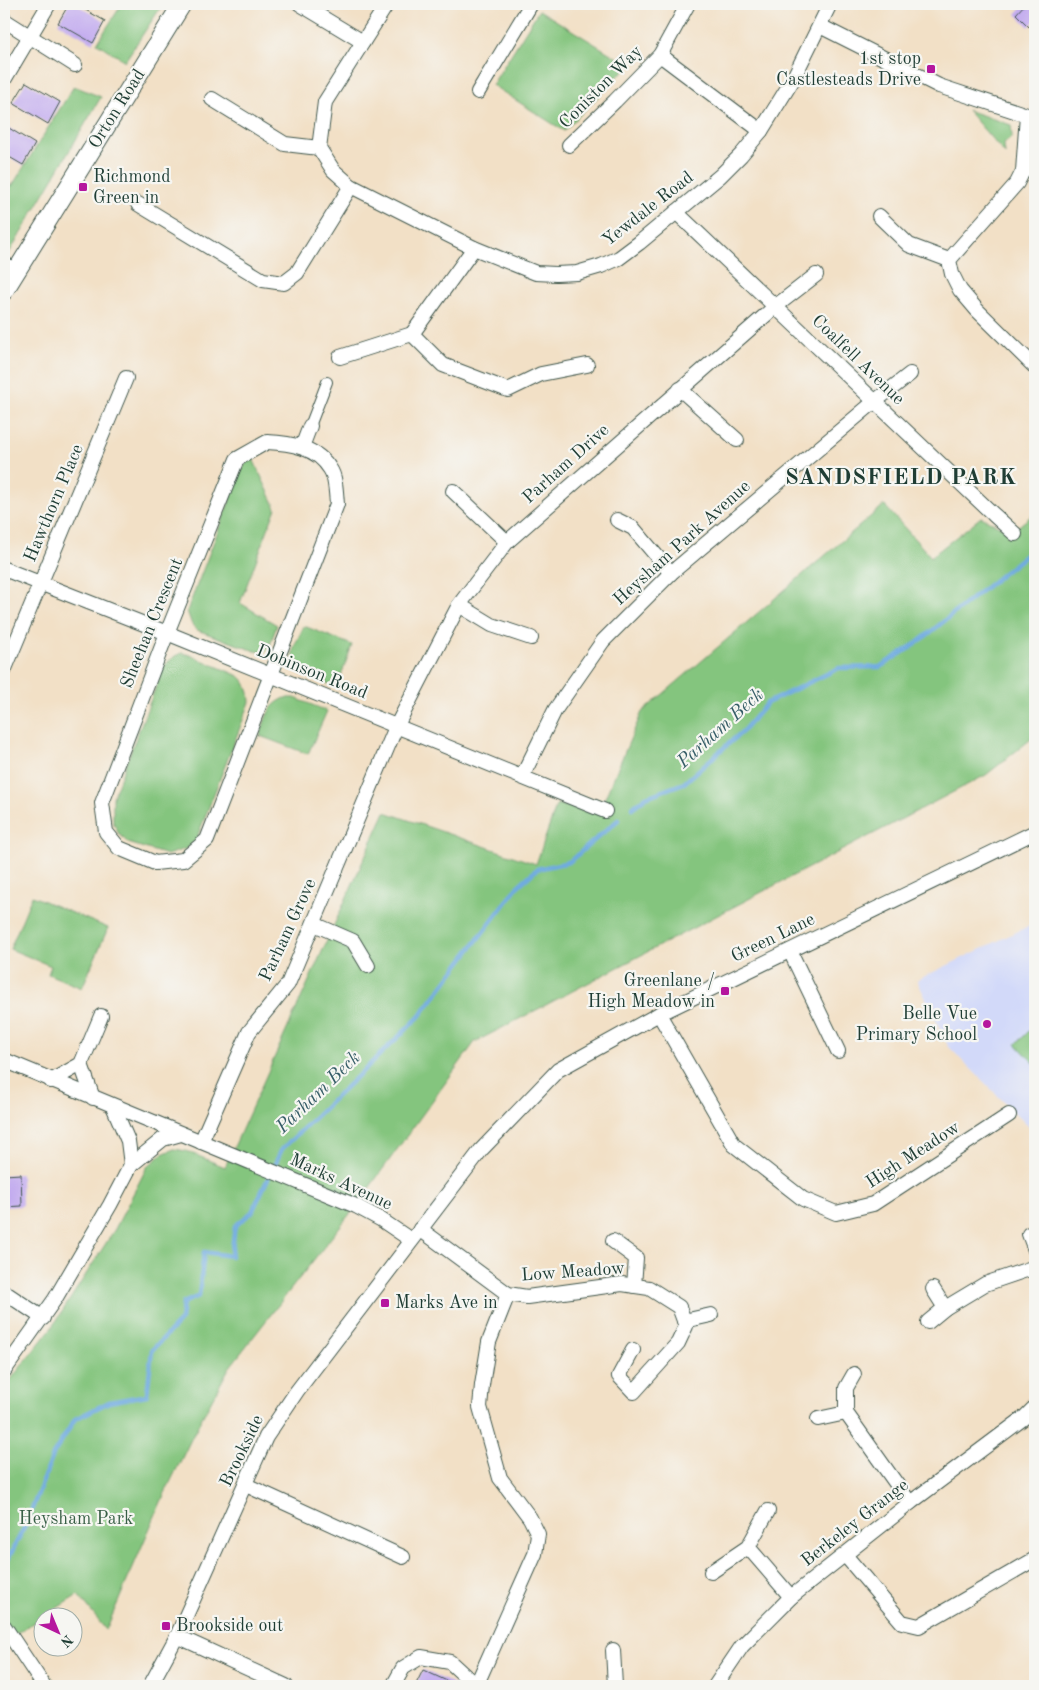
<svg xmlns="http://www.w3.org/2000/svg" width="1039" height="1690" font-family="'Old Standard TT',serif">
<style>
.built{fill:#d2d9f9}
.green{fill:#84c57e;stroke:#528159}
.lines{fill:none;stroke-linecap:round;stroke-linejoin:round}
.stream{stroke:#6fabe0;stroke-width:4.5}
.building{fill:#c3acef}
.pedestrian-casing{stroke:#3f554a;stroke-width:12}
.minor-casing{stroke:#3f554a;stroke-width:16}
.tertiary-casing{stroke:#3f554a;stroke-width:20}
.pedestrian{stroke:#fff;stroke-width:10}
.minor{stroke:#fff;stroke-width:14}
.tertiary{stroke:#fff;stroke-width:18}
.poi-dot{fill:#b5179e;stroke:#f6f6f2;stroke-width:2}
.labels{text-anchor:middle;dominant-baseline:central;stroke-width:4.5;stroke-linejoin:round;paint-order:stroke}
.poi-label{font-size:18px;fill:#1f3d34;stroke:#f6f6f2;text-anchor:end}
.street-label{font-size:18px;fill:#1f3d34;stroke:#f6f6f2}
.park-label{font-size:18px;fill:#385f46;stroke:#f6f6f2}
.water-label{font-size:19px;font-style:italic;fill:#375e68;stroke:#f6f6f2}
.district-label{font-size:22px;font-weight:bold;letter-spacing:1px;fill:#1f3d34;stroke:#f6f6f2}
</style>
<rect width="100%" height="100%" fill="#f6f6f2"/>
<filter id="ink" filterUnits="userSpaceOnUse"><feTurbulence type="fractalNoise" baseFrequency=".02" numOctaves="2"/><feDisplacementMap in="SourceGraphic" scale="10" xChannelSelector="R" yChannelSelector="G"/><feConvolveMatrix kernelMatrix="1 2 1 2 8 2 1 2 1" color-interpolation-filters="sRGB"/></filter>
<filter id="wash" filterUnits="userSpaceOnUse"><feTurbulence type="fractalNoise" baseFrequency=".0096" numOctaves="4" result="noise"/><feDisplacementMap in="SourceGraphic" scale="20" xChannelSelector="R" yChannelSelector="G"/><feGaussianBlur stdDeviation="1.12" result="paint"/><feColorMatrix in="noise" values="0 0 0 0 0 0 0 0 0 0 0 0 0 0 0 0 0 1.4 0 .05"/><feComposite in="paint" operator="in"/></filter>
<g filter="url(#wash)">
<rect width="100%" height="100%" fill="#f2e0c6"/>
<!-- built -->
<path class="built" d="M1035 923V1133L948 1046 917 980Z"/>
<!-- green -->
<g class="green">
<path d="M122 4H163L125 61 97 43Z"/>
<path d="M539 10 629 65 564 131 492 85Z"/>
<path d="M74 86 101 97 8 255 4 252V180L12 186Z"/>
<path d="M967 110 1011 125 1012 137 1004 144 1005 154Z"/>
<path d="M253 459 276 508 240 603 277 625 269 648 263 652 255 651 197 630 192 625 187 611 240 474 245 464Z"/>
<path d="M884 505 931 557 981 517 1011 532 1035 513V736L986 775 475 1042 356 1206 229 1368 197 1427 164 1495 106 1630 78 1595 4 1641V1388L53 1326 115 1229 147 1167 162 1154 174 1149 186 1151 225 1167 385 812 536 864 557 804 598 814 642 712Z"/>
<path d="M304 626 352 645 337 687 299 673C287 652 295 646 304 626Z"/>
<path d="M182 653 190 655 239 676C248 684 249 690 250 702L196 840 188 848 167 855 128 843 119 834 113 822V797L164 666 175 656Z"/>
<path d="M285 698H295L327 711 308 754 260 736C266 718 267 706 285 698Z"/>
<path d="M32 896 108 928 82 988 48 974 51 966 10 949Z"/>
<path d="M1035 1025V1064L1016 1044Z"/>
</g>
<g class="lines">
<!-- stream -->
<g class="stream">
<path d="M632 808 646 797 684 783 743 731 767 703 839 668 880 667 917 643 1031 551"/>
<path d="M4 1567 26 1524 54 1453 75 1419 109 1402 147 1395 152 1350 181 1320 183 1303 199 1296 204 1252 231 1256 235 1226 252 1212 282 1149 419 1017 518 886 537 869 569 862 618 820"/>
</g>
</g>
<g id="blocks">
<!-- building -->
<g class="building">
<path d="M69 4H75L105 21 93 43 58 23Z"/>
<path d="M1025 4H1032L1035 7V20L1029 27 1016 14Z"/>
<path d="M26 82 60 102 48 124 13 103Z"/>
<path d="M4 125 35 144 23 165 4 154Z"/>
<path d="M21 1174 22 1206 4 1207V1175Z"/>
<path d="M423 1670 458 1686H415Z"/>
</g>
</g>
</g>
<g filter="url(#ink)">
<use href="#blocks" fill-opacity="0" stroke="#3f554a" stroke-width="1"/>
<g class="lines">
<defs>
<path id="pedestrian" d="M310 426 327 382"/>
<g id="minor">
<path d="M300 4 363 42"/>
<path d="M387 4 325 102 319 148 333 170 351 186 474 248 536 273 556 274 577 273 601 266 619 258 639 243 720 176 741 155 761 131 792 81 830 4"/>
<path d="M4 20 75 65"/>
<path d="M820 26 939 86 1027 115 1035 116"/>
<path d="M660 55 761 131"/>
<path d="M4 80 49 4"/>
<path d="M478 92 531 4"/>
<path d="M212 99 285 144 319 148"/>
<path d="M1027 115 1023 171 1017 183 949 260 952 274 960 290 977 310 1035 367"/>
<path d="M569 145 615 101 660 55 688 4"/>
<path d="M138 204 263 280 284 283 297 273 351 186"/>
<path d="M676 212 994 515 1015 534"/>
<path d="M879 216 909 245 949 260"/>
<path d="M4 264 16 270"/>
<path d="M412 334 474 248"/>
<path d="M340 357 412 334 443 365 508 390 541 374 587 365"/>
<path d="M680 389 737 440"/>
<path d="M267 442C290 443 317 447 330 469 336 477 336 494 337 504L207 840 183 860 155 863 119 848 106 832 102 803 167 633 237 459Z"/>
<path d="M302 447 310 426"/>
<path d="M453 491 507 542"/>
<path d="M617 520 633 528 671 573"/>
<path d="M4 569 167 633 605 811"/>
<path d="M459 605 492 625 531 638"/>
<path d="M4 671 126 378"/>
<path d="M522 777 555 710 603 641 671 573 874 402 910 374"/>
<path d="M314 924 353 941 368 966"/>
<path d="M790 951 838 1051"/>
<path d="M659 1014 734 1145 803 1199 836 1213 873 1204 1009 1115"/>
<path d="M4 1060 356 1206 380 1219 411 1240"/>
<path d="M81 1064 93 1098"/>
<path d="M51 1081 81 1064 101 1016"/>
<path d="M113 1106 128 1141 131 1165"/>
<path d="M201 1142 249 1032 288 984 396 727 459 605 507 542 776 306 816 275"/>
<path d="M420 1229 508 1294 527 1297 622 1284 649 1288 679 1307 686 1326 678 1343 634 1392 619 1376 633 1350"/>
<path d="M1029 1234 1035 1250"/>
<path d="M613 1241 636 1258 634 1286"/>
<path d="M933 1289 945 1308"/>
<path d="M4 1292 43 1318"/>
<path d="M684 1321 711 1315"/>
<path d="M928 1322 945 1308 985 1284 1035 1267"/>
<path d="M4 1371 55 1299 110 1205 131 1165 163 1139 181 1134"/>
<path d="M854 1374 846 1388V1413L910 1503"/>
<path d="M818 1419 846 1413"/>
<path d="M246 1485 403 1557"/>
<path d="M748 1547 791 1597"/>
<path d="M845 1555 902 1622 919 1626 1035 1559"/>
<path d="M711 1572 748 1547 768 1511"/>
<path d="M4 1626 44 1686"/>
<path d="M177 1636 286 1686"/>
<path d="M613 1650 615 1686"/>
<path d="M150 1686 177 1636 266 1437 297 1391 481 1150 558 1070 659 1014 1035 832"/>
<path d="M393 1686 403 1668 421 1657 450 1662 476 1686"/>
<path d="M476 1686 535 1554 538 1534 530 1518 500 1478 480 1407 482 1385 489 1342 508 1294"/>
<path d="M715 1686 742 1646 791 1597 910 1503 1025 1417 1035 1407"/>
</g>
<path id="tertiary" d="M4 291 182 4"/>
</defs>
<!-- pedestrian casing -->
<use href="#pedestrian" class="pedestrian-casing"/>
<!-- minor casing -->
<use href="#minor" class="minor-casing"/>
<!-- tertiary casing -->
<use href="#tertiary" class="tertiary-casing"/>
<!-- pedestrian -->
<use href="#pedestrian" class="pedestrian"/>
<!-- minor -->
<use href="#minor" class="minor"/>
<!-- tertiary -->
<use href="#tertiary" class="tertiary"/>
</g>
</g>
<!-- markers -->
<g class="poi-dot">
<rect x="926" y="64" width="10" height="10" rx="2.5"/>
<rect x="78" y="182" width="10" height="10" rx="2.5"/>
<rect x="720" y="986" width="10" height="10" rx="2.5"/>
<circle cx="987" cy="1024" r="5"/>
<rect x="380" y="1298" width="10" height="10" rx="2.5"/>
<rect x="161" y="1621" width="10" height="10" rx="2.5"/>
</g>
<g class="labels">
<!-- poi labels -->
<g class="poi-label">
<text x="921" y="59">1st stop<tspan x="921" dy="21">Castlesteads Drive</tspan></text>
<text x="93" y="177" text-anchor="start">Richmond<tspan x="93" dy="21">Green in</tspan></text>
<text x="715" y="981">Greenlane /<tspan x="715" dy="21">High Meadow in</tspan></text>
<text x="977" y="1014">Belle Vue<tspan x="977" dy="21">Primary School</tspan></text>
<text x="395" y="1303" text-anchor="start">Marks Ave in</text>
<text x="176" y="1626" text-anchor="start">Brookside out</text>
</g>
<!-- street labels -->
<g class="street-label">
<text transform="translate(601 87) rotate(-45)">Coniston Way</text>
<text transform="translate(117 109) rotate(-58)">Orton Road</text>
<text transform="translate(648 209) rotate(-38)">Yewdale Road</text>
<text transform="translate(858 360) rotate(44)">Coalfell Avenue</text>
<text transform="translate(566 464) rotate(-42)">Parham Drive</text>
<text transform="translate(54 503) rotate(-67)">Hawthorn Place</text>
<text transform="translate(682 543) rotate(-42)">Heysham Park Avenue</text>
<text transform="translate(152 623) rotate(-68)">Sheehan Crescent</text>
<text transform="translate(312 672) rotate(22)">Dobinson Road</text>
<text transform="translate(288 930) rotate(-65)">Parham Grove</text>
<text transform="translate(773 938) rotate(-26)">Green Lane</text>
<text transform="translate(913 1155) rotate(-33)">High Meadow</text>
<text transform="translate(341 1182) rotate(25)">Marks Avenue</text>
<text transform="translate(573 1272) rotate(-4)">Low Meadow</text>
<text transform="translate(242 1451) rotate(-64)">Brookside</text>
<text transform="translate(855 1523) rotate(-38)">Berkeley Grange</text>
</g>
<!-- park labels -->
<g class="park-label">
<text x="76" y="1519">Heysham Park</text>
</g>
<!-- water labels -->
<g class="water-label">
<text transform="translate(721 729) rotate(-42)">Parham Beck</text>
<text transform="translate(319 1093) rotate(-44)">Parham Beck</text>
</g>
<!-- district labels -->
<g class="district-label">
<text x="901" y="478">SANDSFIELD PARK</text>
</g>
</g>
<!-- margin -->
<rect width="1039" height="1690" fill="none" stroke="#f6f6f2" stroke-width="20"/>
<!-- north arrow -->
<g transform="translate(58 1632) rotate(136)"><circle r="24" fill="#f6f6f2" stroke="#a0aca6"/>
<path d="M0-4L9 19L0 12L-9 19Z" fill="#b5179e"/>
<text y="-8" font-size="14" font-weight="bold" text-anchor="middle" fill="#1f3d34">N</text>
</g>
</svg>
